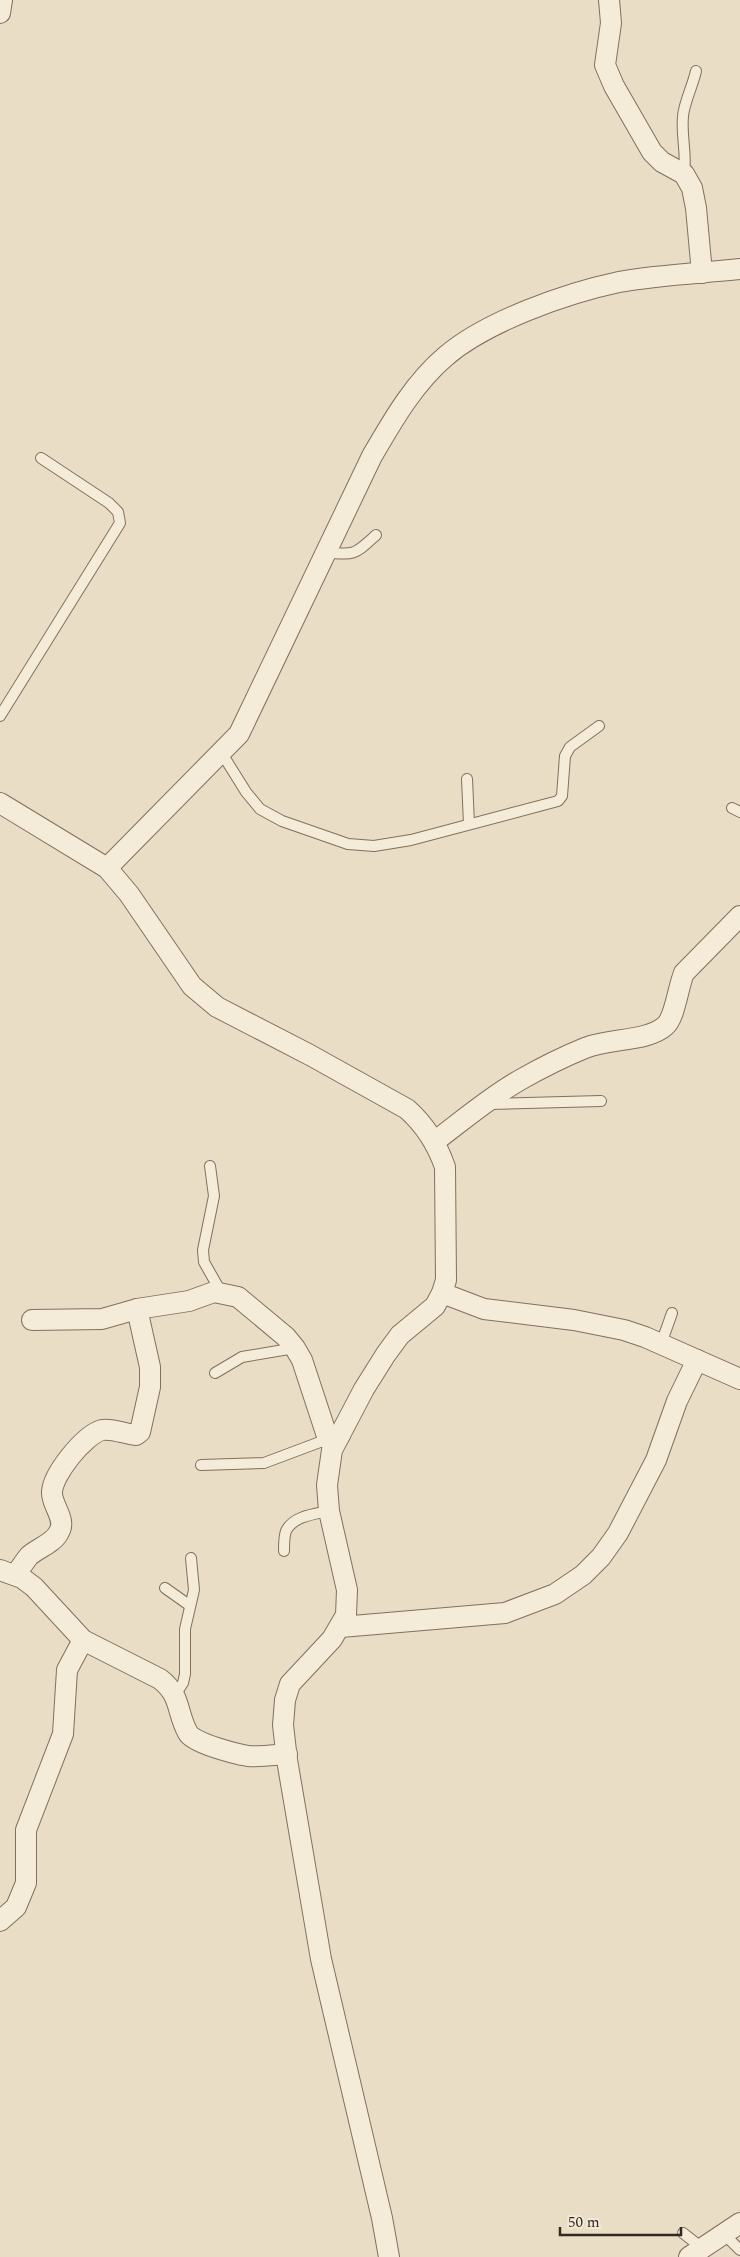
<svg xmlns="http://www.w3.org/2000/svg" width="740" height="2257" font-family="Spectral,serif">
<style>
.lines{fill:none;stroke-linecap:round;stroke-linejoin:round}
.service-casing{stroke:#836f5e;stroke-width:12}
.minor-casing{stroke:#836f5e;stroke-width:22}
.service{stroke:#f5ebd9;stroke-width:10}
.minor{stroke:#f5ebd9;stroke-width:20}
</style>
<rect width="100%" height="100%" fill="#e9ddc6"/>
<g class="lines">
<defs>
<g id="service">
<path d="M684 174C687 154 681 136 683 116 684 103 693 85 696 71"/>
<path d="M326 552C355 556 355 554 376 535"/>
<path d="M0 716 120 523 118 512 109 503 41 458"/>
<path d="M221 752 246 792 260 809 282 821 348 844 374 846 411 840 558 801 562 796 565 756 570 747 599 726"/>
<path d="M467 779 469 824"/>
<path d="M732 808 740 812"/>
<path d="M489 1104 601 1101"/>
<path d="M210 1166 214 1196 203 1250 204 1262 221 1292"/>
<path d="M661 1344 672 1313"/>
<path d="M215 1373 242 1357 295 1348"/>
<path d="M201 1465 264 1463 328 1439"/>
<path d="M284 1551C284 1545 284 1536 286 1531 293 1516 315 1514 329 1511"/>
<path d="M165 1588 189 1605"/>
<path d="M175 1695 183 1683 185 1674V1629L194 1590 191 1558"/>
<path d="M683 2233 702 2248"/>
<path d="M724 2234 740 2250"/>
</g>
<g id="minor">
<path d="M609 0 611 23 605 65 614 86 652 152 662 162 684 174 692 188 696 208 702 273"/>
<path d="M0 13 2 0"/>
<path d="M0 803 107 868 129 894 192 986 217 1007 310 1055 407 1109C425 1125 437 1144 445 1167L446 1280 442 1293 435 1306 400 1335 386 1354 364 1389 332 1450 327 1485 329 1511 347 1590 346 1615 332 1639 290 1684 285 1700 283 1725 287 1760 321 1959 382 2218 389 2257"/>
<path d="M107 868 239 734 372 456C393 420 414 383 446 356 487 321 567 293 619 282 656 275 702 273 740 269"/>
<path d="M434 1142C462 1121 490 1097 520 1080 541 1068 563 1057 585 1048 608 1038 647 1042 665 1026 675 1018 678 987 684 973L740 916"/>
<path d="M442 1293 484 1309 574 1320 624 1330 645 1337 740 1379"/>
<path d="M32 1320 102 1319 137 1309 189 1301 214 1292 238 1297 286 1337 295 1348 302 1360 328 1439 340 1435"/>
<path d="M0 1570 22 1578 34 1587 83 1640 160 1679C182 1696 176 1712 188 1733 193 1743 236 1754 248 1756 261 1757 274 1755 287 1754"/>
<path d="M15 1575C20 1569 24 1562 29 1556 38 1548 54 1543 59 1532 67 1519 51 1505 52 1492 53 1474 84 1435 102 1430 112 1428 125 1434 136 1435L140 1432 150 1387V1367L137 1309"/>
<path d="M341 1627 505 1613 555 1594 583 1575 601 1557 618 1533 656 1460 677 1401 697 1360"/>
<path d="M0 1921 16 1907 26 1883V1830L63 1734 67 1670 83 1640"/>
<path d="M689 2257 740 2223"/>
</g>
</defs>
<!-- service casing -->
<use href="#service" class="service-casing"/>
<!-- minor casing -->
<use href="#minor" class="minor-casing"/>
<!-- service -->
<use href="#service" class="service"/>
<!-- minor -->
<use href="#minor" class="minor"/>
</g>
<!-- scale -->
<path d="M560 2227v8h121v-8" fill="none" stroke="#342920" stroke-width="2.5"/>
<text x="568" y="2227" font-size="15" fill="#342920" stroke="#f1e8d5" stroke-width="4" paint-order="stroke">50 m</text>
</svg>
